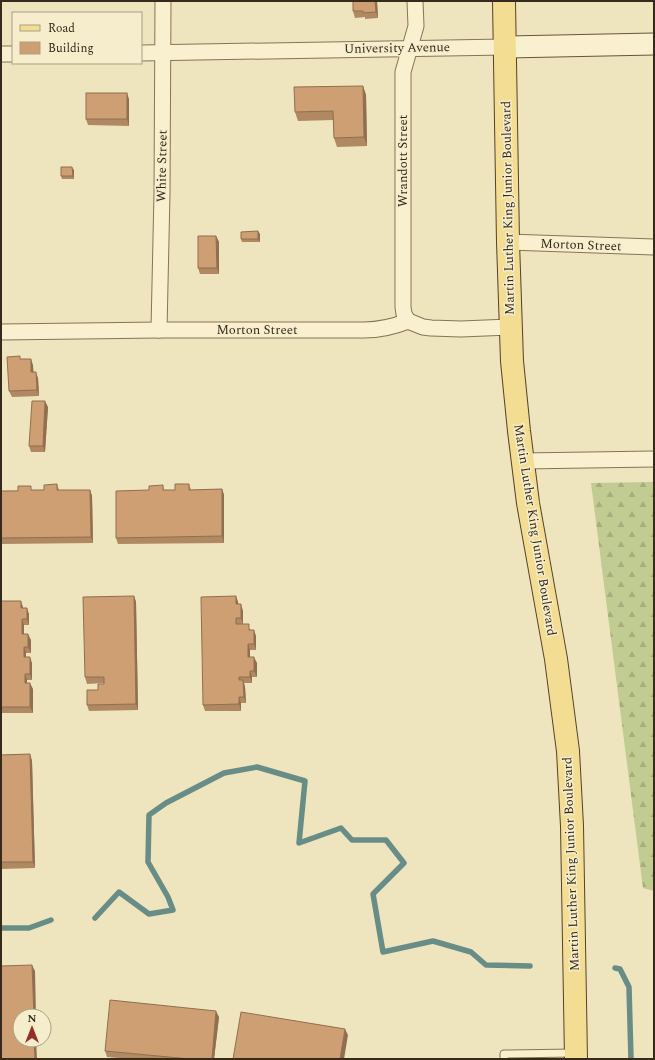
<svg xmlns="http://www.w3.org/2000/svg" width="655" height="1060" font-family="Spectral,serif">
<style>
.forest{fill:url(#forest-firs)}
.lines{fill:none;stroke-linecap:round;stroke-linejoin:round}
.stream{stroke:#688d87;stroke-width:5.5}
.lane-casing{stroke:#867456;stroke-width:9}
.street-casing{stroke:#867456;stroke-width:17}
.secondary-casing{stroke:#685439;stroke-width:23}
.primary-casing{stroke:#53412b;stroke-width:24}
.lane{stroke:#f9f0d0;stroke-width:7}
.street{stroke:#f9f0d0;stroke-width:15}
.secondary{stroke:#f9f0d0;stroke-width:21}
.primary{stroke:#f3dd93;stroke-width:22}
.wall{fill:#b08962}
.shaded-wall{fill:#906f50}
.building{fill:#cd9f72;stroke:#906f50}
.labels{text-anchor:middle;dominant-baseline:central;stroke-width:3;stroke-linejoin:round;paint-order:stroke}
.street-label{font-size:13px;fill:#352a1b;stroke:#f6edcc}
</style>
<defs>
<pattern id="forest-firs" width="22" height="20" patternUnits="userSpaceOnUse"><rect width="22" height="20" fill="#c0cc91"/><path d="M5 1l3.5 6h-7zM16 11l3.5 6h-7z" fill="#a6af7c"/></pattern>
</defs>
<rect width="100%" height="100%" fill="#eee4bd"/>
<!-- forest -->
<path class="forest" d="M654 482V891L643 888 591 483Z"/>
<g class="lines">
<!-- stream -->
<g class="stream">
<path d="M95 918 119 892 149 914 173 910 168 897 148 862 149 815 166 803 224 773 257 767 305 781 299 843 341 828 352 840H386L404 863 373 894 383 952 433 941 471 952 486 965 530 966"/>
<path d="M1 928H29L51 920"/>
<path d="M615 968 620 969 629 987 631 1059"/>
</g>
<defs>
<path id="lane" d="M504 1059V1054L574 1053"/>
<g id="street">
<path d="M141 53 505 47"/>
<path d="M1 54H13"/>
<path d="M508 242 654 247"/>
<path d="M408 321 404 314 403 307V72L416 26 415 1"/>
<path d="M159 330 162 193 163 1"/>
<path d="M1 332 159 330H364C381 330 393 327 408 321L423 327 431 328 461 329 510 327"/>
<path d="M522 461 654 459"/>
</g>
<path id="secondary" d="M505 47 654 44"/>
<path id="primary" d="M504 1 508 242 512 361 519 431 528 503 556 659 568 751 572 826 576 1059"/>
</defs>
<!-- lane casing -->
<use href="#lane" class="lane-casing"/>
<!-- street casing -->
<use href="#street" class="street-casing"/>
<!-- secondary casing -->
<use href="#secondary" class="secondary-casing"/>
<!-- primary casing -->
<use href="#primary" class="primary-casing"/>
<!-- lane -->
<use href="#lane" class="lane"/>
<!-- street -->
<use href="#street" class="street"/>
<!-- secondary -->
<use href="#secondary" class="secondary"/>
<!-- primary -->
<use href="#primary" class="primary"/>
</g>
<!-- wall -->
<g class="wall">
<path d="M353 1H377L378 18 365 19V17L355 18 353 11Z"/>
<path d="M363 86 366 95 367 146 337 147 334 138 333 120 298 121 295 112Z"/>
<path d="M129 99V126L88 125 86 119Z"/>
<path d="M74 170V179H62L61 176Z"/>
<path d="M260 234V242H242L241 239Z"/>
<path d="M216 236 219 242V274H200L198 268Z"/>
<path d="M22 359 33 365V372L38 378 39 396 12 397 9 391Z"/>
<path d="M48 407 45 452H31L29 446Z"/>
<path d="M57 484 59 490H90L92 496 93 543 1 544V491L44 490Z"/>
<path d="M189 484 191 490 222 489 224 495V543L118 544 116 538 163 485 164 490H175Z"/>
<path d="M134 596 136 602 138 710 89 711 87 705 98 690 104 683 87 684 85 677Z"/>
<path d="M236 596 238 602V604L243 611V624L251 630 256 636V650H250V657L257 663V677H252V683H244L245 687 246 703H241V711H205L203 705Z"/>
<path d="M1 601 23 608 29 614V625H24V634L31 640V653H26V657L32 663V680H27V683L33 689V713H1Z"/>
<path d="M30 754 32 761 35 868 1 869V755Z"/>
<path d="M219 1017 214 1059H129L107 1057 105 1051Z"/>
</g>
<!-- shaded-wall -->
<g class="shaded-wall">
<path d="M375 1H377L378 18 376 12Z"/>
<path d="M363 86 366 95 367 146 364 137Z"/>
<path d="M127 93 129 99V126L127 119Z"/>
<path d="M72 167 74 170V179L73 176Z"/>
<path d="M258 231 260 234V242L258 239Z"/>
<path d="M216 236 219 242V274L217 268Z"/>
<path d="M31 359 33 365 34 378 31 372Z"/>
<path d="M36 372 38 378 39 396 37 390Z"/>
<path d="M45 401 48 407 45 452 43 446Z"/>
<path d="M222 489 224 495V543L222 536Z"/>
<path d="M90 490 92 496 93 543 91 537Z"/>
<path d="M134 596 136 602 138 710 136 704Z"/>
<path d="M236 596 238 602 239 611 236 604Z"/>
<path d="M21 601 23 607V614L21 608Z"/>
<path d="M241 604 243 611V624L241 618Z"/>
<path d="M27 608 29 614V625L27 619Z"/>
<path d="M22 619 24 625V640L22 634Z"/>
<path d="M254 630 256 636V650L254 644Z"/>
<path d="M28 634 31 640V653L28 647Z"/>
<path d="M248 644 250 650V663L248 657Z"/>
<path d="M24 647 26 653V663L24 657Z"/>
<path d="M30 657 32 663V680L30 674Z"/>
<path d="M254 657 257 663V677L254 671Z"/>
<path d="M250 671 252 677V683L250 677Z"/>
<path d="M25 674 27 680V689L25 683Z"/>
<path d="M243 680 245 687 246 703 244 697Z"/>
<path d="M30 683 33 689V713L30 707Z"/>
<path d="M239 697 241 703V711L239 704Z"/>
<path d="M30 754 32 761 35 868 33 862Z"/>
<path d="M32 965 35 971 36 1016H34Z"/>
<path d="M216 1011 219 1017 214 1059H212Z"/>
<path d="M345 1029 348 1035 344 1059H340Z"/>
<path d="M34 1040H36L37 1059H35Z"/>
</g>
<!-- building -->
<g class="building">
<path d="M353 1H375L376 12 363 13V11H353Z"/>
<path d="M363 86 364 137 334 138 333 111 295 112 294 87Z"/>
<rect x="86" y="93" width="41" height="26"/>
<path d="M61 167H72L73 176H61Z"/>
<path d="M258 231V239H241V232Z"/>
<path d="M198 236H216L217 268H198Z"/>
<path d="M20 356V359H31V372H36L37 390 9 391 7 357Z"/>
<path d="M32 401H45L43 446H29Z"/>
<path d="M57 484V490H90L91 537 1 538V491H18V486H31V490H44V485Z"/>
<path d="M175 484H189V490L222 489V536L116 538V491L149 490V486L163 485V490H175Z"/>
<path d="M134 596 136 704 87 705V690H98V684H104V677H85L83 597Z"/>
<path d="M236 596V604H241V618H236V624H249V630H254V644H248V657H254V671H250V677H239V680H243L244 697H239V704L203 705 201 597Z"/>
<path d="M1 601H21V608H27V619H22V634H28V647H24V657H30V674H25V683H30V707H1Z"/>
<path d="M30 754 33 862H1V755Z"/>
<path d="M32 965 34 1016H20V1040H34L35 1059H1V966Z"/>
<path d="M110 1000 216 1011 212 1059H190L105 1051Z"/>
<path d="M241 1012 345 1029 340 1059H233Z"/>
</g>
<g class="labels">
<!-- street labels -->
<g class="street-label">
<text transform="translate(397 48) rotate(-1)">University Avenue</text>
<text transform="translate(403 161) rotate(-90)">Wrandott Street</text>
<text transform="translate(162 166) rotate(-89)">White Street</text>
<text transform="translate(508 208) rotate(-91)">Martin Luther King Junior Boulevard</text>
<text transform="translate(581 245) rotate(2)">Morton Street</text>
<text x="257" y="330">Morton Street</text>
<text transform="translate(535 530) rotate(81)">Martin Luther King Junior Boulevard</text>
<text transform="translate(571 864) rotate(-92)">Martin Luther King Junior Boulevard</text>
</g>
</g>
<!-- border -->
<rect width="655" height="1060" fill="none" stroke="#352a1b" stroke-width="4"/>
<!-- legend -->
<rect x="12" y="12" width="130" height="52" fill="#f6edcc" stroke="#a99f85"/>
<rect x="20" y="25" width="20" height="6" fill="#f3dd93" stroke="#a99f85"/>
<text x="48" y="32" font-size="12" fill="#352a1b">Road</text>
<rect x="20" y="42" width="20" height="12" fill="#cd9f72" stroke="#a99f85"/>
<text x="48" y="52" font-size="12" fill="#352a1b">Building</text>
<!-- north arrow -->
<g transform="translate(32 1028)"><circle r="19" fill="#f6edcc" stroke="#a99f85"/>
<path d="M0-3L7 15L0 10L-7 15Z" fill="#962e25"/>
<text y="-6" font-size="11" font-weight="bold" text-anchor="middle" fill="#352a1b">N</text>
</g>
</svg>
